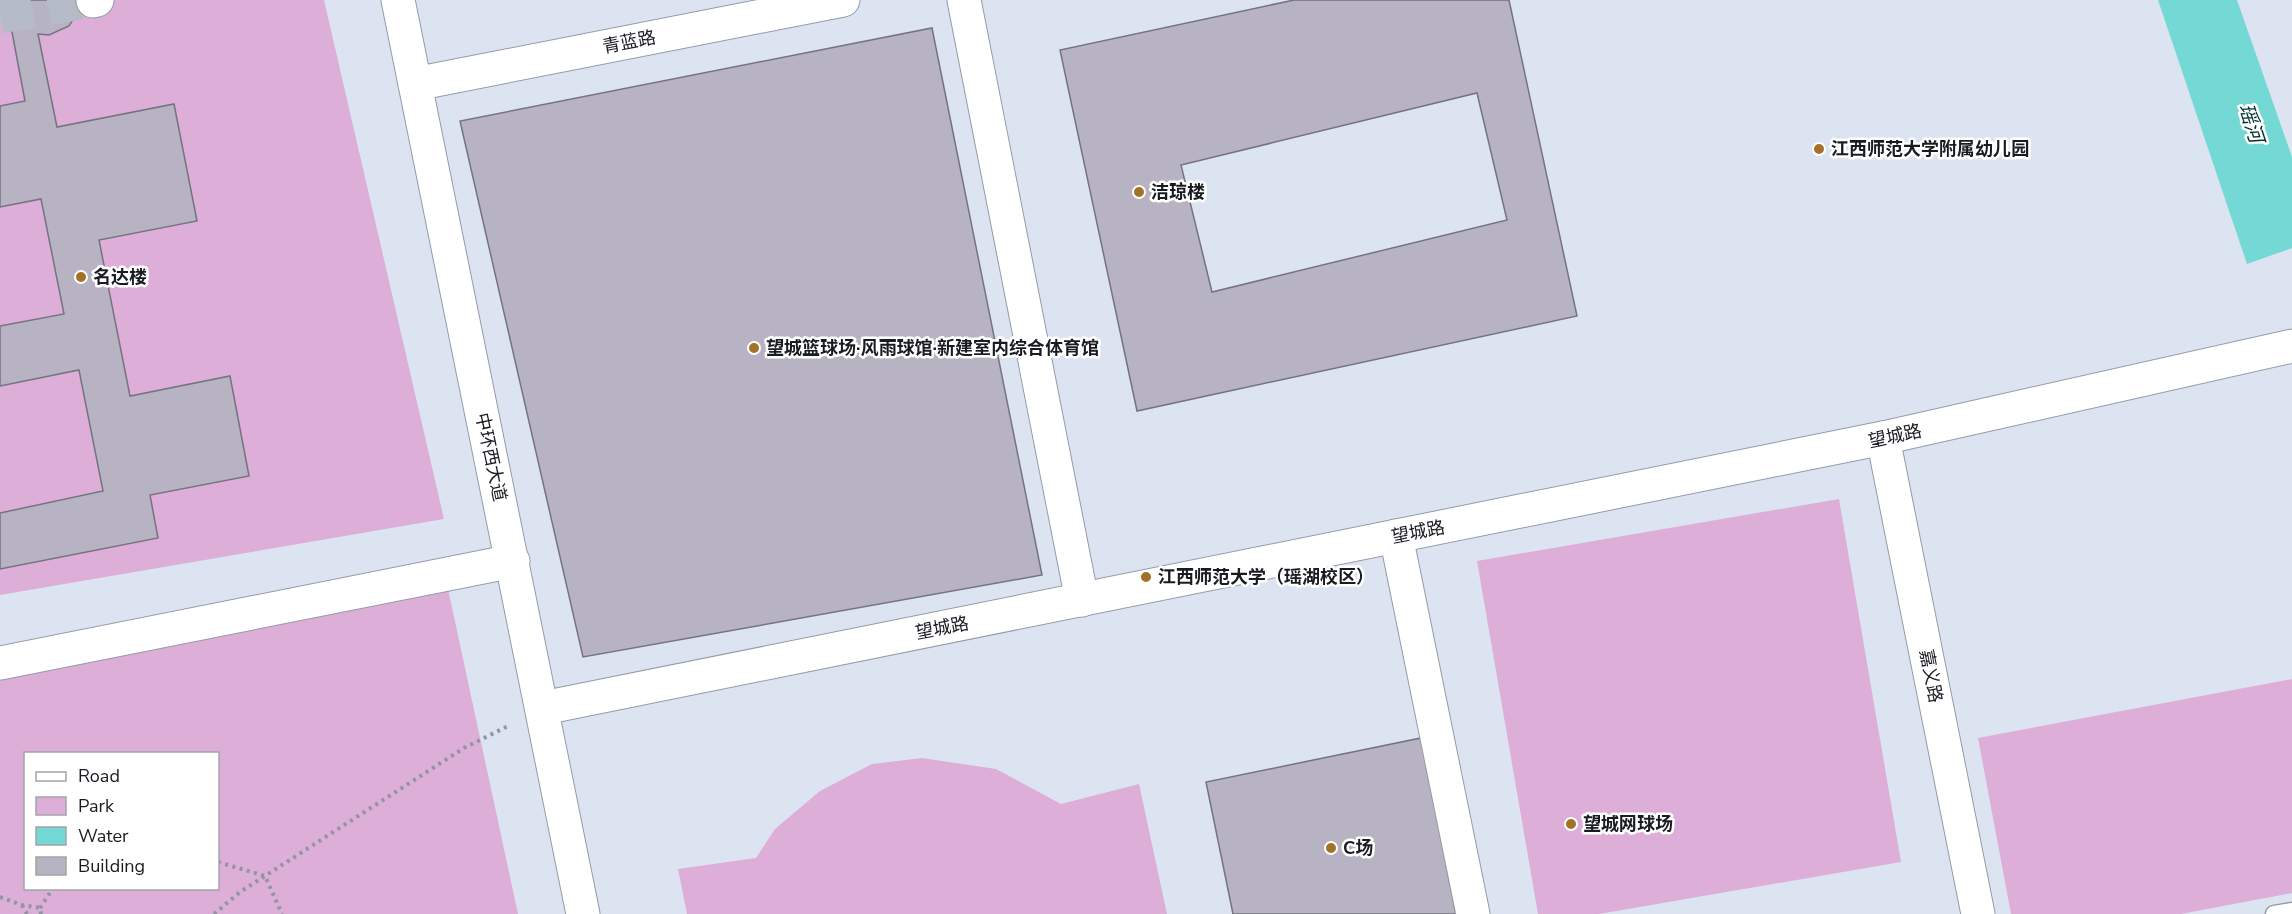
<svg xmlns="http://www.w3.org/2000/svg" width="2292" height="914" font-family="'Nunito Sans','Noto Sans SC',sans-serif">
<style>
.green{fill:#ddaed8;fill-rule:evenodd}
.water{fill:#74d8d5}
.building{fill:#b7b3c2;stroke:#767380;stroke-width:1.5;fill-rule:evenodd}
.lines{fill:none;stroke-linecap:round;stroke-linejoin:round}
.minor-tunnel{stroke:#b5bcc8;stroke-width:33;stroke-dasharray:33 16;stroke-linecap:butt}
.service-casing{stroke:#949ba7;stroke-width:19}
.minor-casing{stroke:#949ba7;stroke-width:35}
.tertiary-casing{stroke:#949ba7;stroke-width:35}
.path{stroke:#9096a0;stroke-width:4;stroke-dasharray:3 4.5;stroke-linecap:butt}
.service{stroke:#fff;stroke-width:16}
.minor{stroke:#fff;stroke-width:33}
.tertiary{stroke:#fff;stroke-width:33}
.poi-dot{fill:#a47128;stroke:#fff;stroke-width:2}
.labels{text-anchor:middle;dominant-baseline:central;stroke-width:5;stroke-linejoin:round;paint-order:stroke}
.street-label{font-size:18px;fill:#181b20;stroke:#fff}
.poi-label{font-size:18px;font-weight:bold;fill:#181b20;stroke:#fff;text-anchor:start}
.water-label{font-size:20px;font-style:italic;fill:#003231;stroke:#fff}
</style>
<rect width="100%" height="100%" fill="#dce4f2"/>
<!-- green -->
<g class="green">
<path d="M0 0H324L444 519 0 595Z"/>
<path d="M1839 499 1901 862 1599 914H1538L1477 561Z"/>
<path d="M445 575 518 914H0V663ZM26 754H218V888H26Z"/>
<path d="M2292 679V893L2181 914H2011L1978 738Z"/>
<path d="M922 758 996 769 1061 804 1139 784 1167 914H687L678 869 756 858 775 829 820 791 872 764Z"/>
</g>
<!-- water -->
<path class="water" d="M2158 0H2237L2292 157V248L2247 264Z"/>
<!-- building -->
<g class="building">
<path d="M6 0H81V7L69 26 49 35 38 34 57 127 174 104 197 221 99 240 130 396 230 376 249 476 150 495 158 538 0 569V513L103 491 79 370 0 386V326L64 314 41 199 0 207V106L25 101Z"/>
<path d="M1294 0H1509L1577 316 1137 411 1060 50ZM1477 93 1507 220 1212 292 1181 165Z"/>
<path d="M932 28 1042 575 583 657 460 121Z"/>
<path d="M1421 738 1456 914H1233L1206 782Z"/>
</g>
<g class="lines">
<!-- minor-tunnel -->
<path class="minor-tunnel" d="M0 17 93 1"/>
<defs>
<path id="service" d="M2274 914 2292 911"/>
<g id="minor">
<path d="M964 0 1082 600"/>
<path d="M93 1 97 0"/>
<path d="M415 84 843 0"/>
<path d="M1883 438 1978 914"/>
<path d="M1396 536 1473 914"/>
<path d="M0 663 513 561"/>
<path d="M543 708 1883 438 2292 346"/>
</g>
<path id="tertiary" d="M398 0 583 914"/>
</defs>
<!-- service casing -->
<use href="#service" class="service-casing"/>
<!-- minor casing -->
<use href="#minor" class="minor-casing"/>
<!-- tertiary casing -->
<use href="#tertiary" class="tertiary-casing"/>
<!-- path -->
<g class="path">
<path d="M218 862 265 876 282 914"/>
<path d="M0 897 22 905 40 908 41 914"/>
<path d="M22 905 27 914"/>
<path d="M40 908 53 888"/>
<path d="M214 914 240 892 464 748 510 725"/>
</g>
<!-- service -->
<use href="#service" class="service"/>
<!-- minor -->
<use href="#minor" class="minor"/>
<!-- tertiary -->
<use href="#tertiary" class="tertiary"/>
</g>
<!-- markers -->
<g class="poi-dot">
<circle cx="1819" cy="149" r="6"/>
<circle cx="1139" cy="192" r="6"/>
<circle cx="81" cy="277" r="6"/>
<circle cx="754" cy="348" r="6"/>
<circle cx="1146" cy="577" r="6"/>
<circle cx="1571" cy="824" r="6"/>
<circle cx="1331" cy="848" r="6"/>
</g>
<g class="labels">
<!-- street labels -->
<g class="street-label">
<text transform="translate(629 42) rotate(-11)">青蓝路</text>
<text transform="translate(1895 436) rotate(-12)">望城路</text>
<text transform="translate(491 457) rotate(78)">中环西大道</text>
<text transform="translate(1418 532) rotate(-11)">望城路</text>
<text transform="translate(942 628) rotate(-11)">望城路</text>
<text transform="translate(1931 676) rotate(79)">嘉义路</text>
</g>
<!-- poi labels -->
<g class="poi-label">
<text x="1831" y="149">江西师范大学附属幼儿园</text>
<text x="1151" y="192">洁琼楼</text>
<text x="93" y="277">名达楼</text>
<text x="766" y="348">望城篮球场·风雨球馆·新建室内综合体育馆</text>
<text x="1158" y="577">江西师范大学（瑶湖校区）</text>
<text x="1583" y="824">望城网球场</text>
<text x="1343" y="848">C场</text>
</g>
<!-- water labels -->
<g class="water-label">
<text transform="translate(2251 123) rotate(72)">瑶河</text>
</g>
</g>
<!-- legend -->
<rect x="24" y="752" width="195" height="138" fill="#ffffff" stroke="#a3a4a6" stroke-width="1.5"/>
<rect x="36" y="772" width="30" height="9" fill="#ffffff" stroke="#a3a4a6" stroke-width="1.5"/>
<text x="78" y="782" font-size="18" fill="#181b20">Road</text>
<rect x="36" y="797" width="30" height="18" fill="#ddaed8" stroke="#a3a4a6" stroke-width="1.5"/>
<text x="78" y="812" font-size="18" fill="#181b20">Park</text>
<rect x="36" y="827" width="30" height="18" fill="#74d8d5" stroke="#a3a4a6" stroke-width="1.5"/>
<text x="78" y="842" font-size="18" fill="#181b20">Water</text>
<rect x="36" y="857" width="30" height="18" fill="#b7b3c2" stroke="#a3a4a6" stroke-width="1.5"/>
<text x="78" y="872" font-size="18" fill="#181b20">Building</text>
</svg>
